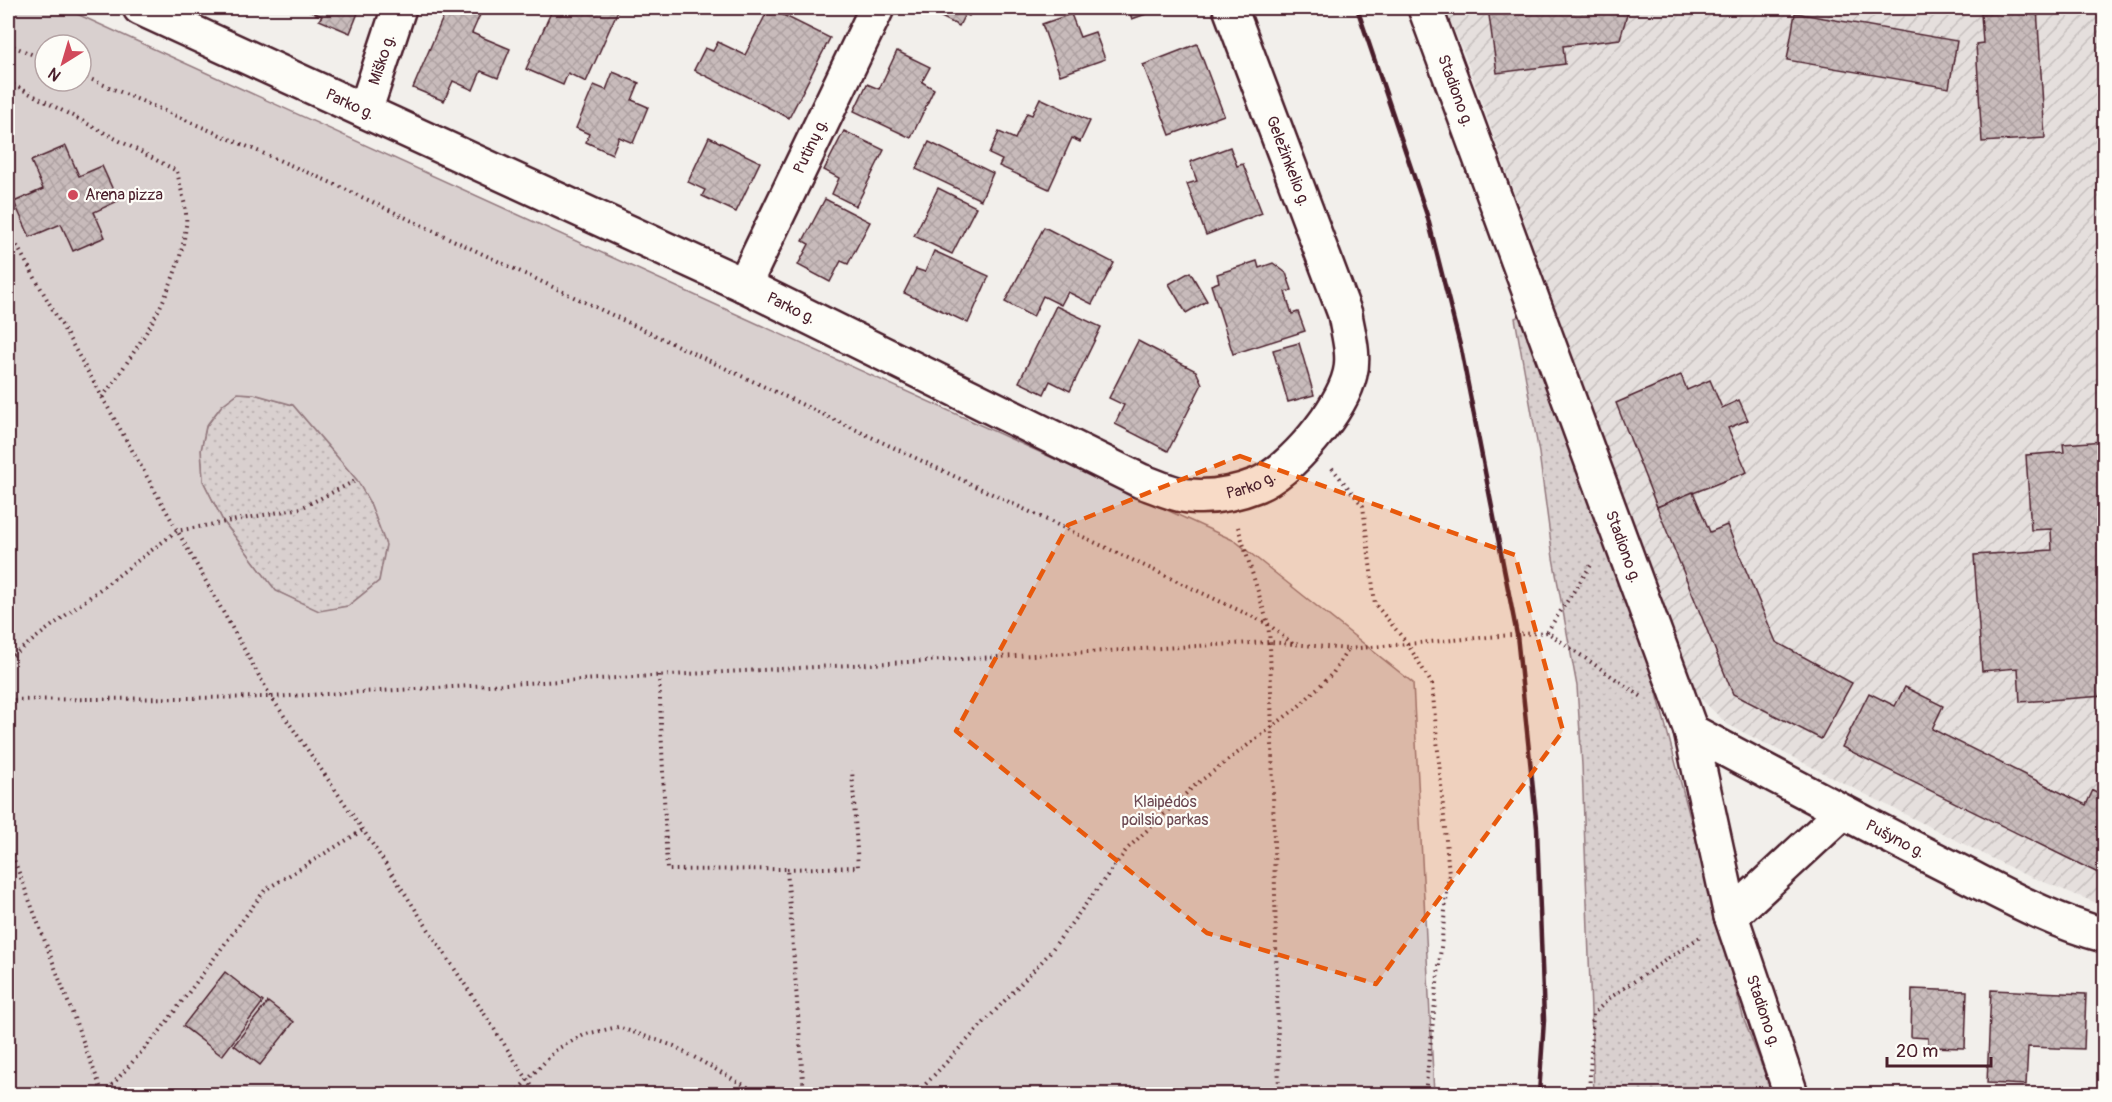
<svg xmlns="http://www.w3.org/2000/svg" width="2112" height="1102" font-family="Pangolin,sans-serif">
<style>
.industrial{fill:url(#industrial-furrows)}
.grass{fill:url(#grass-dots);stroke:#92787d;stroke-width:1.5}
.park{fill:#d9d0cf;stroke:#92787d;stroke-width:1.5;fill-rule:evenodd}
.building{fill:url(#building-cross-hatch);stroke:#4a1f2b;stroke-width:1.5}
.lines{fill:none;stroke-linecap:round;stroke-linejoin:round}
.street-casing{stroke:#4a1f2b;stroke-width:38}
.path{stroke:#4a1f2b;stroke-width:4;stroke-dasharray:1.5 4.5;stroke-linecap:butt}
.street{stroke:#fdfcf7;stroke-width:33}
.rail{stroke:#4a1f2b;stroke-width:4.5}
.marked{fill:#e8590c;fill-opacity:0.2;stroke:#e8590c;stroke-width:4.5;stroke-dasharray:12 8;stroke-linejoin:round}
.poi-dot{fill:#d1495b;stroke:#fdfcf7;stroke-width:2}
.labels{text-anchor:middle;dominant-baseline:central;stroke-width:4.5;stroke-linejoin:round;paint-order:stroke}
.street-label{font-size:16px;fill:#4a1f2b;stroke:#fdfcf7}
.poi-label{font-size:16px;fill:#4a1f2b;stroke:#fdfcf7;text-anchor:start}
.park-label{font-size:16px;fill:#6e4b54;stroke:#fdfcf7}
</style>
<defs>
<pattern id="industrial-furrows" width="10" height="10" patternUnits="userSpaceOnUse" patternTransform="scale(1.5)"><rect width="10" height="10" fill="#e5dfdd"/><path d="M-1 1l2-2M0 10L10 0M9 11l2-2" fill="none" stroke="#c6bfbe"/></pattern>
<pattern id="grass-dots" width="8" height="8" patternUnits="userSpaceOnUse" patternTransform="scale(1.5)"><rect width="8" height="8" fill="#d9d0cf"/><path d="M2 2h.1M6 6h.1" fill="none" stroke="#bcb2b2" stroke-width="1.8" stroke-linecap="round"/></pattern>
<pattern id="building-cross-hatch" width="8" height="8" patternUnits="userSpaceOnUse" patternTransform="scale(1.5)"><rect width="8" height="8" fill="#c8bbbb"/><path d="M0 0l8 8M0 8l8-8" fill="none" stroke="#ada0a1"/></pattern>
</defs>
<rect width="100%" height="100%" fill="#f2efeb"/>
<filter id="ink" filterUnits="userSpaceOnUse"><feTurbulence type="fractalNoise" baseFrequency=".0167" numOctaves="2"/><feDisplacementMap in="SourceGraphic" scale="12" xChannelSelector="R" yChannelSelector="G"/><feConvolveMatrix kernelMatrix="1 2 1 2 8 2 1 2 1" color-interpolation-filters="sRGB"/></filter>
<g filter="url(#ink)">
<!-- industrial -->
<path class="industrial" d="M1445 8H2104V906L2021 873 1727 724 1701 699 1690 681 1465 56Z"/>
<!-- grass -->
<g class="grass">
<path d="M1525 313 1650 667 1744 1020 1773 1094H1594L1582 765 1577 686 1553 558 1539 453 1515 318Z"/>
<path d="M238 393 254 394 293 405 357 480 371 505 386 545 379 581 348 606 319 612 276 591 223 521 203 481 201 450 206 427 222 405Z"/>
</g>
<!-- park -->
<path class="park" d="M8 8H64L1235 541 1413 683 1434 1094H8ZM45 45H81V81H45ZM238 393 254 394 293 405 357 480 371 505 386 545 379 581 348 606 319 611 276 591 223 521 203 481 201 450 206 426 222 405Z"/>
<!-- building -->
<g class="building">
<path d="M303 8H360L350 33 319 20 322 16Z"/>
<path d="M447 8H483L472 33 510 49 498 78 481 71 473 90 453 81 444 101 413 88Z"/>
<path d="M553 8H619L586 82 568 73 563 85 526 69Z"/>
<path d="M769 8 830 38 789 118 694 70 705 48 713 51 718 42 745 55Z"/>
<path d="M938 8H973L969 16 965 14 959 26 935 14Z"/>
<path d="M1128 8H1163L1132 19Z"/>
<path d="M1488 8H1629L1620 39 1563 46 1565 64 1497 73Z"/>
<path d="M1999 8H2037L2045 138 1982 142 1976 44 1983 43 1981 14 1999 13Z"/>
<path d="M1795 13 1957 41 1949 88 1787 60Z"/>
<path d="M1071 14 1080 37 1095 32 1105 59 1060 75 1042 24Z"/>
<path d="M1197 44 1224 115 1170 135 1143 65Z"/>
<path d="M897 51 930 67 922 82 934 89 911 138 854 111 867 84 879 89Z"/>
<path d="M613 72 639 83 632 100 648 107 633 143 619 137 612 154 586 142 589 134 576 128 594 85 606 90Z"/>
<path d="M1040 98 1090 121 1080 142 1072 138 1049 189 999 166 1002 160 989 154 999 132 1015 139 1027 113 1032 115Z"/>
<path d="M844 131 884 150 856 206 832 194 839 178 824 170Z"/>
<path d="M709 137 760 162 736 212 702 196 705 190 688 182Z"/>
<path d="M929 142 993 173 981 200 916 169Z"/>
<path d="M66 146 79 176 102 166 118 201 94 212 105 237 73 251 61 224 30 237 14 202 43 189 31 161Z"/>
<path d="M1230 147 1237 166 1243 164 1262 213 1206 235 1187 184 1197 181 1190 162Z"/>
<path d="M938 188 976 207 952 254 914 236Z"/>
<path d="M825 199 870 222 848 264 841 261 830 282 798 265 809 244 803 241Z"/>
<path d="M1044 227 1114 263 1092 304 1068 292 1061 305 1043 296 1033 317 1005 302Z"/>
<path d="M934 251 989 276 968 323 904 293 916 269 925 272Z"/>
<path d="M1257 261 1259 268 1273 263 1286 273 1292 290 1285 292 1292 314 1298 312 1305 331 1233 354 1211 285 1219 282 1217 274Z"/>
<path d="M1190 272 1207 301 1186 313 1169 284Z"/>
<path d="M1056 306 1101 327 1070 391 1050 381 1044 394 1019 382Z"/>
<path d="M1138 341 1196 371 1202 384 1168 451 1115 424 1124 405 1109 398Z"/>
<path d="M1299 343 1314 395 1288 402 1273 350Z"/>
<path d="M1681 375 1687 390 1710 380 1722 408 1739 400 1748 420 1728 428 1747 472 1657 507 1616 403Z"/>
<path d="M2104 441V696L2020 702 2018 668 1982 671 1974 555 2052 550 2051 529 2031 530 2026 455 2064 452 2063 444Z"/>
<path d="M1693 492 1710 532 1727 525 1776 642 1852 683 1821 739 1733 694 1657 507Z"/>
<path d="M1905 687 1943 706 1932 729 2086 805 2093 790 2104 796V876L1842 747 1869 693 1895 706Z"/>
<path d="M225 972 263 1002 222 1056 183 1026Z"/>
<path d="M1912 989 1967 991 1965 1048 1928 1047V1038L1911 1037Z"/>
<path d="M1991 990 2086 994 2084 1049 2028 1047 2026 1085 1987 1083Z"/>
<path d="M268 1002 294 1022 260 1065 234 1045Z"/>
</g>
<g class="lines">
<defs>
<g id="street">
<path id="s1" d="M140 8 744 285 1141 481C1156 486 1174 495 1189 496 1212 498 1237 493 1257 485 1291 471 1342 409 1350 374 1355 355 1348 333 1345 314L1230 8"/>
<path id="s2" d="M1425 8 1691 731 1731 916 1791 1094"/>
<path id="s3" d="M365 111 399 8"/>
<path id="s4" d="M744 285 877 8"/>
<path id="s5" d="M1691 731C1777 777 1863 823 1950 867 2000 892 2050 921 2104 935"/>
<path d="M1731 916 1842 813"/>
</g>
</defs>
<!-- street casing -->
<use href="#street" class="street-casing"/>
<!-- path -->
<g class="path">
<path d="M8 44 45 60"/>
<path d="M81 75 332 183 1268 624 1293 644"/>
<path d="M8 82 177 171C180 188 188 209 186 226 178 290 139 347 102 398"/>
<path d="M8 230 271 697 363 830 537 1094"/>
<path d="M1332 468 1363 506 1375 604 1407 643 1432 684 1449 874 1425 1094"/>
<path d="M1238 527 1268 624 1270 642 1279 1094"/>
<path d="M1547 632 1593 562"/>
<path d="M1348 649 1547 632 1642 697"/>
<path d="M8 659 177 531 301 508 357 480"/>
<path d="M659 675 667 870 787 869 804 1094"/>
<path d="M8 700 271 697 1270 642 1348 649 1333 673 1298 707 1194 786 1127 849 1047 956 921 1089 875 1094"/>
<path d="M8 844 103 1094"/>
<path d="M787 869 858 867 852 770"/>
<path d="M104 1094 160 1031 265 890 363 830"/>
<path d="M514 1094 557 1049 586 1034 618 1027 674 1046 760 1094"/>
<path d="M1589 1094 1593 1014 1611 997 1703 935"/>
</g>
<!-- street -->
<use href="#street" class="street"/>
<!-- rail -->
<path class="rail" d="M1357 8 1427 215 1461 349 1517 635 1537 828 1544 1020 1539 1094"/>
</g>
</g>
<!-- marked area -->
<path class="marked" d="M1240 456 1515 555 1563 731 1376 984 1207 933 956 731 1068 525Z"/>
<!-- markers -->
<circle class="poi-dot" cx="73" cy="195" r="6"/>
<g class="labels">
<!-- street labels -->
<g class="street-label">
<text stroke="none"><textPath href="#s3" startOffset="54">Miško g.</textPath></text>
<text stroke="none"><textPath href="#s2" startOffset="88">Stadiono g.</textPath></text>
<text stroke="none"><textPath href="#s1" startOffset="231">Parko g.</textPath></text>
<text stroke="none"><textPath href="#s4" startOffset="154">Putinų g.</textPath></text>
<text transform="translate(1288 161) rotate(69)">Geležinkelio g.</text>
<text stroke="none"><textPath href="#s1" startOffset="717">Parko g.</textPath></text>
<text stroke="none"><textPath href="#s1" startOffset="1221">Parko g.</textPath></text>
<text stroke="none"><textPath href="#s2" startOffset="574">Stadiono g.</textPath></text>
<text stroke="none"><textPath href="#s5" startOffset="231">Pušyno g.</textPath></text>
<text stroke="none"><textPath href="#s2" startOffset="1060">Stadiono g.</textPath></text>
</g>
<!-- poi labels -->
<g class="poi-label">
<text x="85" y="195">Arena pizza</text>
</g>
<!-- park labels -->
<g class="park-label">
<text x="1165" y="802">Klaipėdos<tspan x="1165" dy="18">poilsio parkas</tspan></text>
</g>
</g>
<!-- margin -->
<rect width="2112" height="1102" fill="none" stroke="#fdfcf7" stroke-width="30"/>
<rect x="15" y="15" width="2082" height="1072" fill="none" stroke="#4a1f2b" stroke-width="2" filter="url(#ink)"/>
<!-- north arrow -->
<g transform="translate(63 63) rotate(217)"><circle r="28" fill="#fdfcf7" stroke="#b5a4a5" stroke-width="1.5"/>
<path d="M0-4.5L10 22L0 15L-10 22Z" fill="#d1495b"/>
<text y="-9" font-size="16" font-weight="bold" text-anchor="middle" fill="#4a1f2b">N</text>
</g>
<!-- scale -->
<path d="M1887 1057v9h104v-9" fill="none" stroke="#4a1f2b" stroke-width="3"/>
<text x="1896" y="1057" font-size="18" fill="#4a1f2b" stroke="#fdfcf7" stroke-width="4.5" paint-order="stroke">20 m</text>
</svg>
